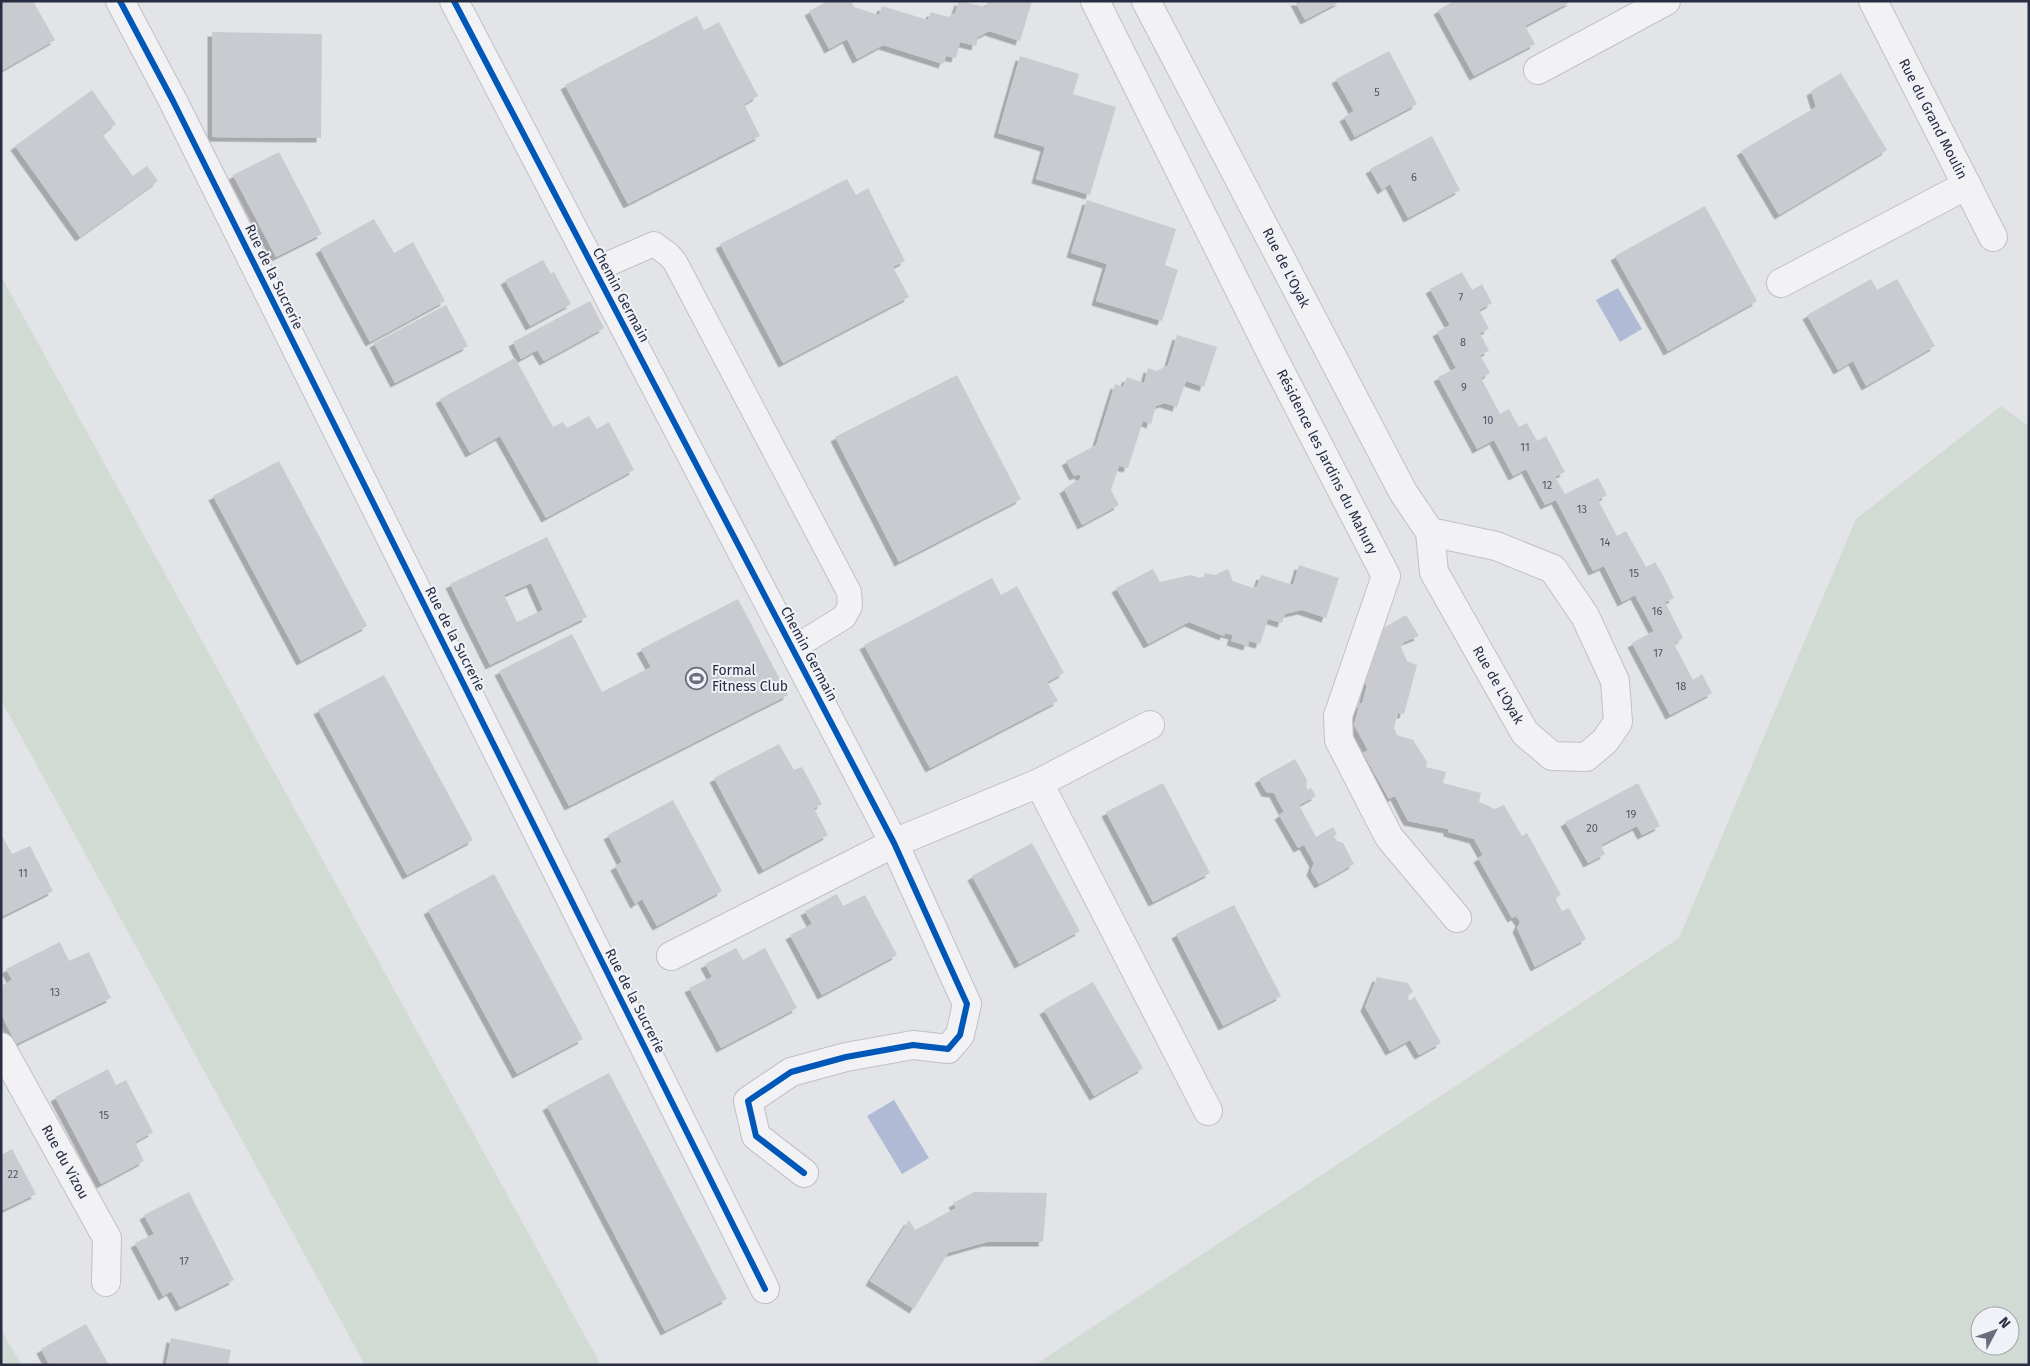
<svg xmlns="http://www.w3.org/2000/svg" width="2030" height="1366" font-family="'Fira Sans',sans-serif">
<style>
.green{fill:#d1dbd3;fill-rule:evenodd}
.water{fill:#afbbd4}
.building{fill:#c9cbd0;fill-rule:evenodd;filter:url(#shadow)}
.lines{fill:none;stroke-linecap:round;stroke-linejoin:round}
.lane-casing{stroke:#bfc1c6;stroke-width:26}
.street-casing{stroke:#bfc1c6;stroke-width:30}
.lane{stroke:#f2f2f4;stroke-width:24}
.street{stroke:#f2f2f4;stroke-width:28}
.cycleway-casing{stroke:#f0f2f7;stroke-width:9}
.cycleway{stroke:#0057b8;stroke-width:6}
.labels{text-anchor:middle;dominant-baseline:central;stroke-width:4;stroke-linejoin:round;paint-order:stroke}
.number-label{font-size:11px;fill:#525667}
.street-label{font-size:14px;fill:#282d42;stroke:#f0f2f7}
.poi-label{font-size:14px;fill:#282d42;stroke:#f0f2f7;text-anchor:start}
</style>
<defs>
<filter id="shadow"><feDropShadow dx="-4.5" dy="4.5" stdDeviation="0" flood-color="#0004"/></filter>
</defs>
<rect width="100%" height="100%" fill="#e2e4e8"/>
<!-- green -->
<g class="green">
<path d="M1 276 601 1365H365L1 700Z"/>
<path d="M2001 406 2029 426V1365H1035L1679 938 1856 519ZM1980 1316H2010V1346H1980Z"/>
<path d="M1 1330 22 1365H1Z"/>
</g>
<!-- water -->
<g class="water">
<path d="M1618 288 1642 329 1620 342 1596 300Z"/>
<path d="M894 1100 929 1158 902 1174 867 1116Z"/>
</g>
<!-- building -->
<g class="building">
<path d="M1 1H33L55 40 1 71Z"/>
<path d="M828 1H851L854 7 879 15 882 6 928 20 931 12 948 17 955 13 959 1 986 7 988 1H1032L1020 41 989 31 978 37 976 46 960 42 956 58 946 56 943 64 883 45 857 59 847 39 829 49 809 11Z"/>
<path d="M1295 1H1341L1305 20Z"/>
<path d="M1454 1H1572L1525 26 1535 44 1474 76 1438 10Z"/>
<path d="M697 16 704 30 719 22 758 96 744 104 760 136 628 204 565 85Z"/>
<path d="M212 32 322 34 321 138 212 137Z"/>
<path d="M1389 51 1417 104 1355 137 1344 117 1354 111 1336 79Z"/>
<path d="M1020 56 1079 74 1073 94 1116 107 1090 195 1036 179 1045 147 998 133Z"/>
<path d="M1841 73 1887 150 1779 215 1741 151 1816 107 1811 91Z"/>
<path d="M92 90 116 124 102 134 133 176 147 166 158 181 80 237 15 146Z"/>
<path d="M1432 136 1460 190 1408 218 1390 184 1382 190 1370 169Z"/>
<path d="M279 152 322 234 276 257 233 175Z"/>
<path d="M847 179 856 195 868 188 905 261 893 267 909 297 783 363 720 244Z"/>
<path d="M1087 200 1176 229 1165 265 1178 270 1162 321 1096 301 1107 264 1071 253Z"/>
<path d="M1705 206 1757 301 1668 351 1615 256Z"/>
<path d="M374 219 394 253 413 242 445 301 370 342 320 249Z"/>
<path d="M543 260 551 274 554 272 571 304 530 326 505 280Z"/>
<path d="M1462 272 1472 290 1482 284 1492 303 1479 310 1489 329 1480 333 1489 351 1480 355 1490 373 1481 378 1500 414 1509 409 1519 427 1527 423 1537 441 1546 436 1565 472 1555 477 1565 494 1598 478 1607 495 1598 500 1617 536 1626 531 1646 567 1655 562 1665 579 1674 598 1665 602 1683 638 1674 644 1693 680 1702 674 1712 693 1670 715 1632 643 1654 631 1635 595 1622 602 1604 566 1593 571 1556 500 1545 505 1526 469 1513 476 1494 440 1477 449 1438 377 1456 368 1437 332 1450 325 1430 289Z"/>
<path d="M1871 279 1877 290 1897 279 1935 346 1866 386 1853 361 1838 370 1807 315Z"/>
<path d="M590 301 604 328 544 361 537 350 521 359 513 342Z"/>
<path d="M446 305 468 346 395 383 374 343Z"/>
<path d="M1177 335 1217 347 1204 387 1186 381 1177 407 1164 403 1156 406 1151 424 1143 421 1128 468 1119 466 1111 490 1119 505 1082 525 1064 489 1081 478 1079 474 1074 476 1066 461 1096 445 1115 384 1123 387 1127 377 1144 383 1148 368 1157 371 1168 365Z"/>
<path d="M515 358 553 427 563 422 567 428 589 416 597 429 609 422 634 470 546 518 500 436 470 453 440 399Z"/>
<path d="M957 375 1021 499 899 562 835 437Z"/>
<path d="M279 461 367 626 301 661 213 496Z"/>
<path d="M547 537 587 617 490 665 450 584ZM531 583 543 610 517 622 504 595Z"/>
<path d="M1299 565 1339 578 1326 618 1302 610 1285 614 1282 623 1268 619 1260 644 1249 641 1248 646 1231 641 1233 635 1225 633 1224 636 1189 622 1148 644 1116 588 1153 569 1160 582 1191 575 1203 579 1205 573 1215 575 1228 569 1233 581 1253 588 1257 586 1261 575 1293 585Z"/>
<path d="M992 578 1001 595 1017 586 1064 673 1047 682 1058 701 930 768 864 645Z"/>
<path d="M738 599 788 695 569 806 499 671 572 634 602 692 651 667 641 649Z"/>
<path d="M1406 615 1419 636 1404 642 1401 647 1407 661 1417 665 1404 714 1398 713 1394 728 1397 735 1413 740 1427 762 1426 767 1446 772 1443 783 1481 793 1479 802 1495 809 1504 805 1522 836 1527 833 1561 895 1555 898 1562 911 1569 908 1586 939 1535 967 1517 928 1520 922 1516 916 1512 918 1478 858 1483 855 1474 839 1448 832V829L1408 821 1395 796 1389 799 1363 753 1368 750 1354 725 1360 703 1362 704 1367 685 1365 684 1380 630Z"/>
<path d="M384 675 473 840 407 875 318 710Z"/>
<path d="M779 744 794 770 802 767 822 804 814 808 828 835 763 870 714 778Z"/>
<path d="M1295 759 1307 780 1306 786 1308 790 1311 788 1316 796 1299 805 1316 837 1333 827 1337 834 1334 836 1337 841 1343 843 1354 864 1319 884 1311 871 1314 863 1304 845 1298 848 1279 815 1284 812 1274 793 1266 792 1259 779Z"/>
<path d="M1163 783 1210 873 1153 902 1106 812Z"/>
<path d="M1638 783 1660 826 1642 835 1637 826 1601 845 1605 854 1588 863 1565 822Z"/>
<path d="M673 800 722 891 657 926 642 899 635 904 615 866 622 862 608 835Z"/>
<path d="M1 834 12 854 30 846 53 891 1 917Z"/>
<path d="M1032 843 1080 931 1019 964 972 876Z"/>
<path d="M494 874 583 1039 517 1074 428 910Z"/>
<path d="M837 894 843 906 865 895 897 955 822 995 790 935 812 924 805 911Z"/>
<path d="M1234 905 1281 996 1223 1026 1176 934Z"/>
<path d="M60 942 69 961 89 952 111 998 16 1044 1 1014V986L12 980 6 969Z"/>
<path d="M736 948 743 960 765 948 797 1008 721 1048 689 988 712 977 705 964Z"/>
<path d="M1377 977 1408 983 1413 992 1407 996 1409 1001 1415 997 1441 1043 1419 1055 1410 1040 1390 1051 1365 1007Z"/>
<path d="M1093 982 1143 1068 1094 1096 1044 1010Z"/>
<path d="M108 1069 116 1085 126 1080 153 1132 135 1142 144 1161 101 1184 55 1097Z"/>
<path d="M609 1073 727 1299 665 1331 547 1106Z"/>
<path d="M12 1149 36 1194 1 1211V1155Z"/>
<path d="M189 1192 234 1280 180 1307 171 1291 163 1296 135 1243 154 1234 144 1215Z"/>
<path d="M974 1192 1047 1193 1043 1242H987L948 1253 914 1309 870 1281 909 1220 915 1230 956 1208 953 1203Z"/>
<path d="M86 1324 109 1365H49L41 1349Z"/>
<path d="M171 1338 231 1350 228 1365H166Z"/>
</g>
<g class="lines">
<defs>
<path id="lane" d="M594 270 654 244 669 255 675 262 849 592 850 606 844 617 792 649"/>
<g id="street">
<path d="M120 1 173 101 765 1289"/>
<path d="M454 1 894 843 967 1004 960 1035 948 1049 913 1045 846 1057 791 1072 748 1101 756 1136 804 1173"/>
<path d="M1095 1 1275 361 1386 576 1338 716 1339 740 1389 837 1457 918"/>
<path d="M1146 1 1403 492 1430 532 1434 572 1525 733 1552 756 1586 757 1605 741 1618 722 1615 681 1585 616 1553 569 1496 546 1430 532"/>
<path d="M1873 1 1993 237"/>
<path d="M1538 70 1666 1"/>
<path d="M1781 283 1967 185"/>
<path d="M1039 783 1208 1111"/>
<path d="M671 956 894 843 1039 783 1150 725"/>
<path d="M1 1047 107 1238 106 1282"/>
</g>
</defs>
<!-- lane casing -->
<use href="#lane" class="lane-casing"/>
<!-- street casing -->
<use href="#street" class="street-casing"/>
<!-- lane -->
<use href="#lane" class="lane"/>
<!-- street -->
<use href="#street" class="street"/>
<defs>
<g id="cycleway">
<path d="M120 1 173 101 765 1289"/>
<path d="M454 1 894 843 967 1004 960 1035 948 1049 913 1045 846 1057 791 1072 748 1101 756 1136 804 1173"/>
</g>
</defs>
<!-- cycleway casing -->
<use href="#cycleway" class="cycleway-casing"/>
<!-- cycleway -->
<use href="#cycleway" class="cycleway"/>
</g>
<!-- icons -->
<defs>
<symbol id="stadium-ring" viewBox="-11 -11 22 22"><circle r="9.5" fill="#f0f2f7" stroke="#696d7c" stroke-width="1.5"/><path d="M0-5a6.5 5 0 1 0 0 10a6.5 5 0 1 0 0-10ZM-3.5-1.8h7v3.6h-7Z" fill="#696d7c"/></symbol>
</defs>
<g fill-rule="evenodd">
<use href="#stadium-ring" x="684" y="666" width="25" height="25"/>
</g>
<g class="labels">
<!-- number labels -->
<g class="number-label">
<text x="1377" y="92">5</text>
<text x="1414" y="177">6</text>
<text x="1461" y="297">7</text>
<text x="1463" y="342">8</text>
<text x="1464" y="387">9</text>
<text x="1488" y="420">10</text>
<text x="1525" y="447">11</text>
<text x="1547" y="485">12</text>
<text x="1582" y="509">13</text>
<text x="1605" y="542">14</text>
<text x="1634" y="573">15</text>
<text x="1657" y="611">16</text>
<text x="1658" y="653">17</text>
<text x="1681" y="686">18</text>
<text x="1631" y="814">19</text>
<text x="1592" y="828">20</text>
<text x="23" y="873">11</text>
<text x="55" y="992">13</text>
<text x="104" y="1115">15</text>
<text x="13" y="1174">22</text>
<text x="184" y="1261">17</text>
</g>
<!-- street labels -->
<g class="street-label">
<text transform="translate(1933 119) rotate(63)">Rue du Grand Moulin</text>
<text transform="translate(1286 268) rotate(63)">Rue de L'Oyak</text>
<text transform="translate(274 277) rotate(64)">Rue de la Sucrerie</text>
<text transform="translate(621 295) rotate(62)">Chemin Germain</text>
<text transform="translate(1327 462) rotate(63)">Résidence les Jardins du Mahury</text>
<text transform="translate(455 639) rotate(63)">Rue de la Sucrerie</text>
<text transform="translate(809 654) rotate(62)">Chemin Germain</text>
<text transform="translate(1498 685) rotate(60)">Rue de L'Oyak</text>
<text transform="translate(635 1001) rotate(63)">Rue de la Sucrerie</text>
<text transform="translate(65 1162) rotate(61)">Rue du Vizou</text>
</g>
<!-- poi labels -->
<g class="poi-label">
<text x="712" y="670">Formal<tspan x="712" dy="16">Fitness Club</tspan></text>
</g>
</g>
<!-- border -->
<rect width="2030" height="1366" fill="none" stroke="#282d42" stroke-width="5"/>
<!-- north arrow -->
<g transform="translate(1995 1331) rotate(49)"><circle r="24" fill="#f0f2f7" stroke="#a0a3af"/>
<path d="M0-4L9 19L0 12L-9 19Z" fill="#696d7c"/>
<text y="-8" font-size="14" font-weight="bold" text-anchor="middle" fill="#282d42">N</text>
</g>
</svg>
